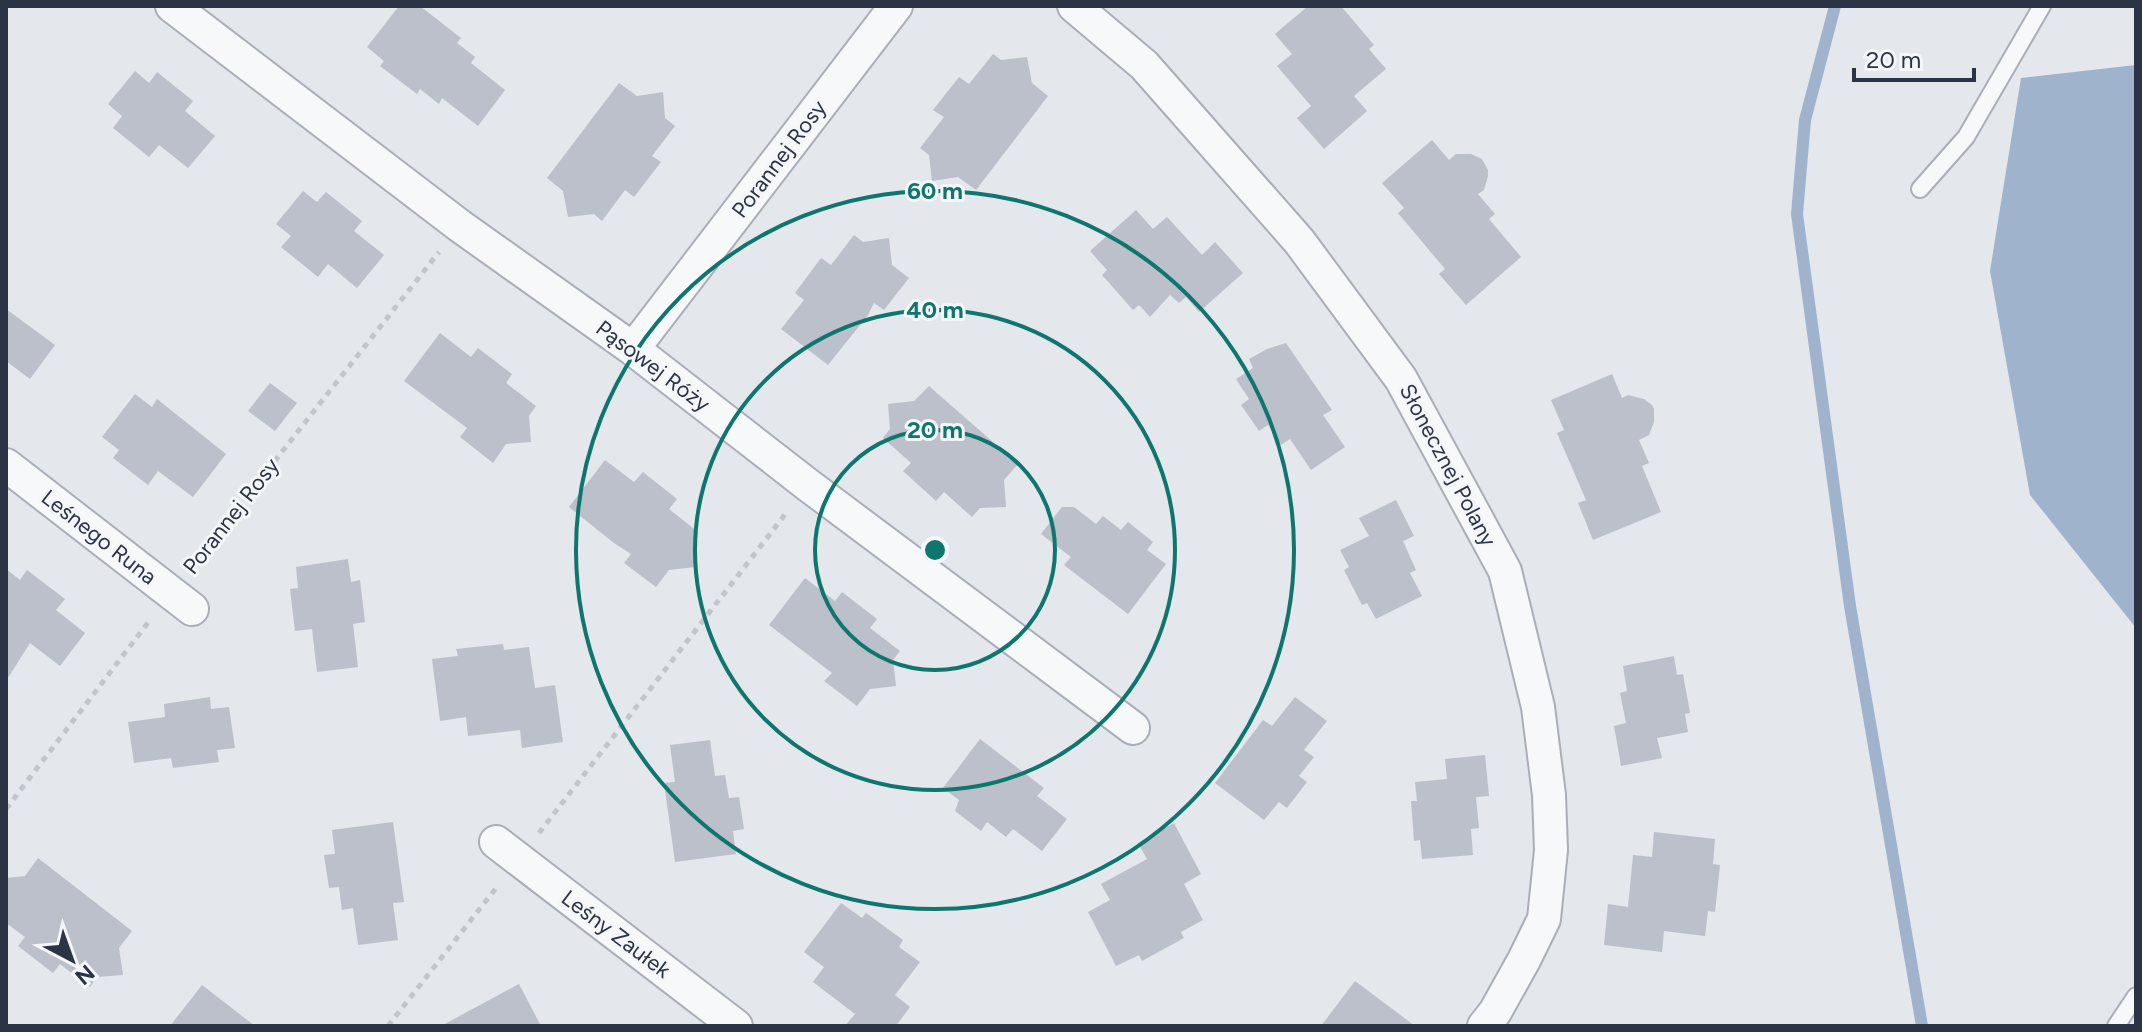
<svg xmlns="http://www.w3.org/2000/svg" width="2142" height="1032" font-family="Figtree,sans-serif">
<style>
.water{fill:#9fb4cc}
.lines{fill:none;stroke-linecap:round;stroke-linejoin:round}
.stream{stroke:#9fb4cc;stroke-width:12}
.building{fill:#bbc0ca}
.service-casing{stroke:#a9aeb7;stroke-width:20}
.minor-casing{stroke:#a9aeb7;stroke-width:36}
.path{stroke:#c2c5cb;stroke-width:5;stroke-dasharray:6 6;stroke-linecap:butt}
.service{stroke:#f7f8fa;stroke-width:16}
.minor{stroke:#f7f8fa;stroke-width:32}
.ring{fill:none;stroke:#0f766e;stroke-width:4}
.labels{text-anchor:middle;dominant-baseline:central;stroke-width:6;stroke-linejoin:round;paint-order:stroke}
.street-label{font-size:22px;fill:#2b3445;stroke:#f4f6f9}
.centre{fill:#0f766e;stroke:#f4f6f9;stroke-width:4}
.ring-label{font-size:24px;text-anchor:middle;font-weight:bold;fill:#0f766e;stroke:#f4f6f9;stroke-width:6;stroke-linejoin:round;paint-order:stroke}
</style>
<rect width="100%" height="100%" fill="#e4e7ec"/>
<!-- water -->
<path class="water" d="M2136 65V628L2030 495 1990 271 2021 78Z"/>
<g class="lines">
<!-- stream -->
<path class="stream" d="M1835 6 1805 120 1797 214 1850 606 1922 1026"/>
</g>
<!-- building -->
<g class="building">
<path d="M399 6H420L461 38 457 43 475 57 471 63 505 90 478 126 442 98 439 104 420 89 417 94 380 66 384 61 367 47Z"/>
<path d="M1308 6H1341L1374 45 1369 49 1386 69 1354 96 1367 111 1324 149 1297 118 1311 106 1277 66 1292 54 1275 34Z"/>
<path d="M993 54 1001 60 1027 57 1032 83 1048 96 976 190 958 177 932 181 929 155 920 148 944 117 933 110 959 77 969 84Z"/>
<path d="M135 71 149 83 157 72 193 101 185 111 215 136 188 168 159 145 149 157 113 128 122 116 108 104Z"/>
<path d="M619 83 637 96 663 92 665 118 675 126 652 156 661 162 634 197 625 190 602 221 594 214 568 217 563 191 547 178Z"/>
<path d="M1432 140 1449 160 1456 154H1471L1482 159 1488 170V176L1484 190 1478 194 1495 214 1489 219 1521 257 1466 305 1439 274 1445 269 1398 213 1404 208 1382 183Z"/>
<path d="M303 191 317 202 326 192 362 221 354 231 384 255 357 288 328 264 318 277 281 247 291 236 276 224Z"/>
<path d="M1136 210 1153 229 1167 217 1202 255 1215 242 1243 273 1199 312 1186 297 1179 303 1170 295 1150 317 1139 305 1133 310 1102 275 1107 270 1090 251Z"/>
<path d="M854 235 863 242 889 238 892 265 909 278 884 310 874 303 868 315 828 365 781 329 804 300 795 293 821 258 831 265Z"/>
<path d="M6 309 55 345 30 379 6 361Z"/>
<path d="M440 333 471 357 478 348 512 374 506 383 536 406 529 416 531 442 506 444 493 463 460 437 467 428 404 381Z"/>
<path d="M1286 343 1332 410 1323 415 1345 447 1311 470 1290 439 1281 445 1268 425 1259 431 1241 405 1249 399 1236 379 1253 368 1249 359 1267 349Z"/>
<path d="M1612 374 1622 398 1628 395 1644 399 1652 405 1654 409V422L1649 435 1639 440 1649 463 1642 466 1661 512 1593 540 1578 503 1586 500 1557 433 1564 430 1551 400Z"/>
<path d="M270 383 297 403 275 431 248 411Z"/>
<path d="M929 386 1018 464 1004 480 1006 507 980 508 972 517 944 492 936 501 903 471 911 463 883 438 890 429 888 404 914 401Z"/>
<path d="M135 394 152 407 157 399 226 454 193 497 158 471 148 485 113 458 119 450 102 437Z"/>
<path d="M605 460 634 482 643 472 677 499 669 509 698 532 693 540 695 567 669 570 656 587 624 563 631 554 614 543 569 507Z"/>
<path d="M1396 500 1414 536 1403 541 1416 570 1410 573 1422 596 1376 619 1367 603 1362 605 1344 570 1349 567 1340 550 1369 536 1359 518Z"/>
<path d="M1062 507H1074L1096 524 1103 516 1121 530 1128 522 1153 542 1147 550 1166 564 1128 614 1064 565 1071 557 1041 534Z"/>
<path d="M348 559 351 582 360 580 365 622 353 624 358 667 317 672 312 629 295 631 290 589 298 588 296 567Z"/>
<path d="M6 569 20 580 27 570 65 599 56 610 85 633 60 666 30 643 6 681Z"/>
<path d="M805 578 835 601 842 592 877 619 870 628 900 651 893 660 896 686 870 689 857 706 824 681 832 673 769 625Z"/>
<path d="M503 644 504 650 529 647 535 688 555 685 563 742 522 748 520 730 468 736 466 717 440 721 432 659 458 656 456 649Z"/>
<path d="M1674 656 1677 675 1683 674 1690 713 1685 714 1688 732 1657 738 1662 758 1621 766 1614 726 1626 723 1620 693 1627 691 1623 666Z"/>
<path d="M210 697 211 709 229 707 235 748 217 750 219 762 173 768 171 758 134 763 128 722 165 717 164 704Z"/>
<path d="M1295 697 1327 721 1304 750 1314 757 1299 776 1307 782 1287 808 1279 802 1264 820 1215 783 1263 720 1272 726Z"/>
<path d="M980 739 1044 788 1037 796 1067 819 1042 851 1013 829 1006 837 987 822 981 831 955 811 959 800 943 788Z"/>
<path d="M710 740 715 776 725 775 729 798 739 797 744 829 733 831 736 854 675 862 664 783 675 782 670 745Z"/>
<path d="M1485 755 1489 796 1476 797 1479 828 1471 829 1473 855 1422 859 1420 840 1414 841 1411 801H1417L1415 782 1447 779 1445 759Z"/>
<path d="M393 822 404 902 393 903 398 940 358 945 353 908 342 910 339 887 329 888 324 855 335 854 332 830Z"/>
<path d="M1174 823 1201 874 1184 884 1203 920 1181 932 1184 938 1142 961 1139 955 1116 966 1088 912 1110 900 1101 884 1147 859 1138 843Z"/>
<path d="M1654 832 1715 839 1713 864 1720 865 1715 912 1708 911 1705 936 1664 931 1662 952 1604 945 1608 904 1628 907 1633 855 1652 857Z"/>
<path d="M38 858 132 931 119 948 123 975 97 977 90 987 60 964 53 973 18 946 25 937 6 923V878L25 876Z"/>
<path d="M841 903 862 918 866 913 903 940 899 947 920 962 895 995 910 1007 896 1026H845L855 1014 813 982 824 967 804 952Z"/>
<path d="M1355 981 1415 1026H1321Z"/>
<path d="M519 984 541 1026H441Z"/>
<path d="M202 985 255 1026H170Z"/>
</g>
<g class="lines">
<defs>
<g id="service">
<path d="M1920 189 1966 137 2042 6"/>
<path d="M2116 1026 2136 996"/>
</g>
<g id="minor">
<path d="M172 6 460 226 633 349 808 485 1133 728"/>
<path d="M1074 6 1144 65 1299 241 1401 379 1505 571 1538 707 1549 795 1551 850 1544 919 1524 960 1495 1012 1484 1026"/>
<path d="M633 349 896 6"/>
<path d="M6 465 192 609"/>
<path d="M496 842 736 1026"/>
</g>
</defs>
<!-- service casing -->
<use href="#service" class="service-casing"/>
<!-- minor casing -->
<use href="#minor" class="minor-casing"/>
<!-- path -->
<g class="path">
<path d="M193 565 439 252"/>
<path d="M6 809 150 620"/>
<path d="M539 833 787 512"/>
<path d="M388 1026 496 888"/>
</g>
<!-- service -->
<use href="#service" class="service"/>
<!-- minor -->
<use href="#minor" class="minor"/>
</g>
<!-- distance rings -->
<g class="ring">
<circle cx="935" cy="550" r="120"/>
<circle cx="935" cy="550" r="240"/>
<circle cx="935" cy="550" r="359"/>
</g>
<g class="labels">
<!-- street labels -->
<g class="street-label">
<text transform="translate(779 159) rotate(-53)">Porannej Rosy</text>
<text transform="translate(653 366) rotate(37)">Pąsowej Róży</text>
<text transform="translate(1448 465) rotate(62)">Słonecznej Polany</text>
<text transform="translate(231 516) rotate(-52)">Porannej Rosy</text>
<text transform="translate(99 537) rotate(38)">Leśnego Runa</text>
<text transform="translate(616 934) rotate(37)">Leśny Zaułek</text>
</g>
</g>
<circle cx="935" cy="550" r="12" class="centre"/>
<g class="ring-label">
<text x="935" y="199">60 m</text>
<text x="935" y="318">40 m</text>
<text x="935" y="438">20 m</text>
</g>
<!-- border -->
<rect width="2142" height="1032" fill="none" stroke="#2b3445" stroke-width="16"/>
<!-- north arrow -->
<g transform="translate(72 960) rotate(139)" stroke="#f4f6f9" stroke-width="6" paint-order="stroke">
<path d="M0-6L14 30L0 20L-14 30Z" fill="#2b3445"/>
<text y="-12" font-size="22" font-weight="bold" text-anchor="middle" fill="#2b3445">N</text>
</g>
<!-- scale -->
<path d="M1854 68v12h120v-12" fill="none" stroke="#2b3445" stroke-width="4"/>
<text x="1866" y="68" font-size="24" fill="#2b3445" stroke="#f4f6f9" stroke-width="6" paint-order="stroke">20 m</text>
</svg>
